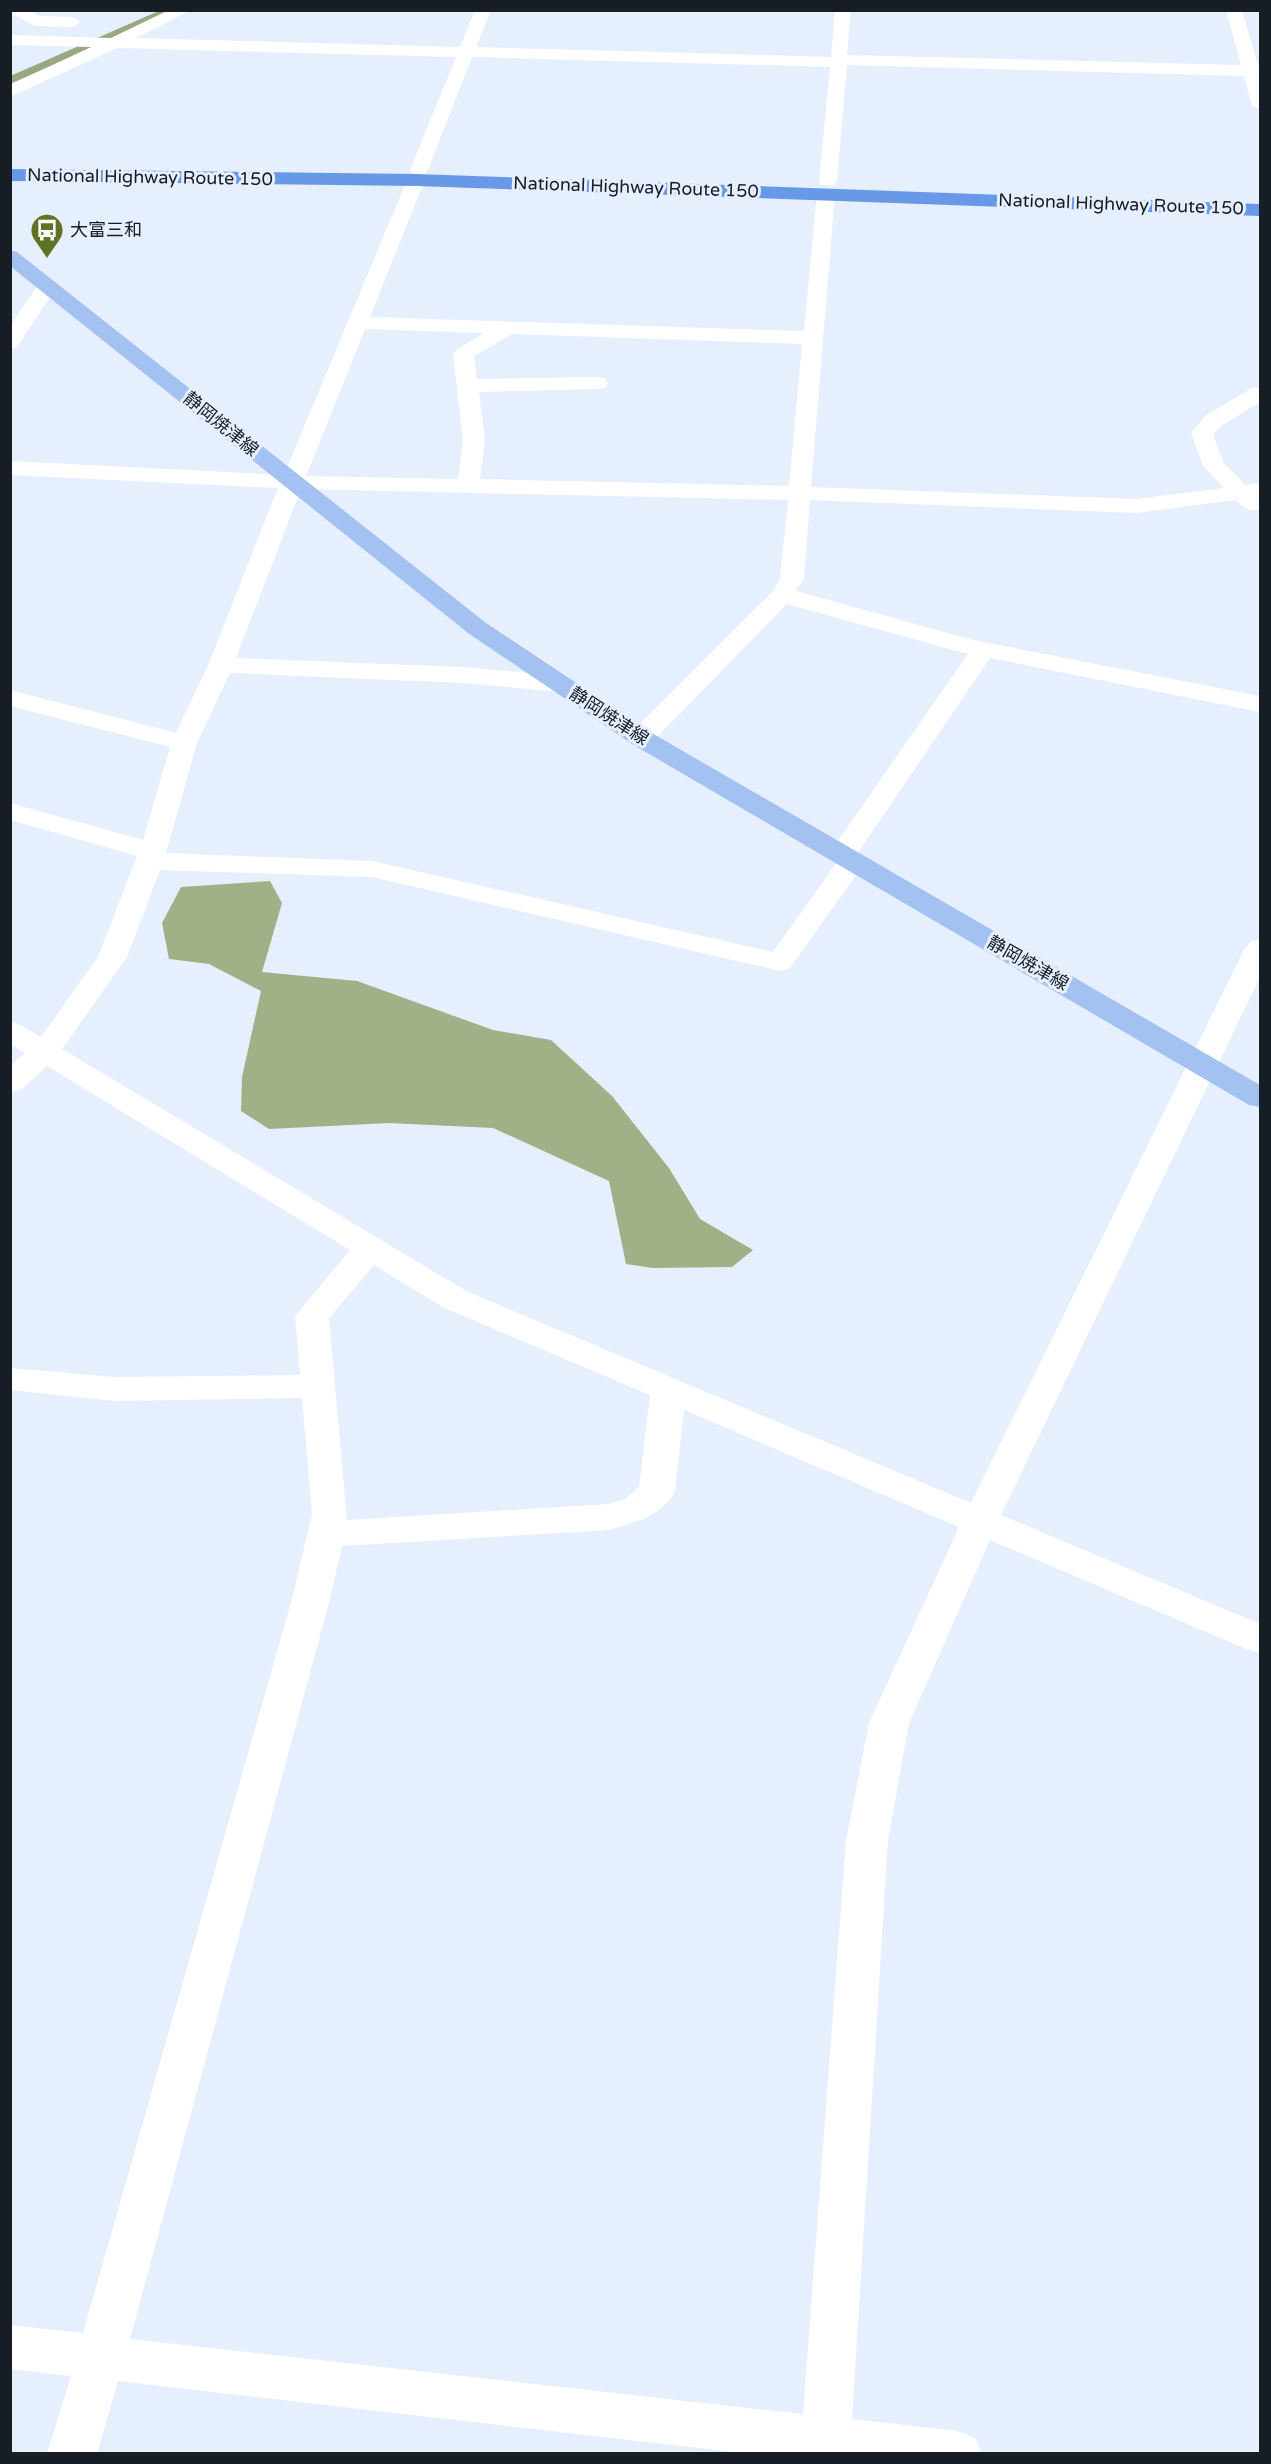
<svg xmlns="http://www.w3.org/2000/svg" width="1271" height="2464" font-family="'Varela Round','Noto Sans JP',sans-serif">
<style>
.forest{fill:#a1b086}
.lines{fill:none;stroke-linecap:round;stroke-linejoin:round}
.stream{stroke:#99a87e;stroke-width:7}
.minor{fill:#fff;fill-rule:evenodd}
.major{fill:#a4c2f1;fill-rule:evenodd}
.highway{fill:#6899e7;fill-rule:evenodd}
.labels{text-anchor:middle;dominant-baseline:central;stroke-width:6;stroke-linejoin:round;paint-order:stroke}
.far-street-label{font-size:18px;fill:#171d25;stroke:#e6effe}
.far-poi-label{font-size:18px;fill:#171d25;stroke:#e6effe;text-anchor:start}
</style>
<rect width="100%" height="100%" fill="#e6effe"/>
<!-- forest -->
<path class="forest" d="M270 881 282 903 262 972 357 981 493 1030 551 1040 612 1096 669 1168 700 1219 753 1250 732 1267 653 1268 626 1264 609 1181 493 1128 389 1123 269 1129 241 1111 242 1077 261 991 209 964 169 959 162 923 181 887Z"/>
<g class="lines">
<!-- stream -->
<path class="stream" d="M10 80 163 13"/>
<!-- minor -->
<g class="minor">
<path d="M10 10H29L39 16 73 17 81 22 73 27 35 26 11 13Z"/>
<path d="M169 10H191L136 38 460 47 475 10H491L476 47 831 57 835 10H851L847 55 1241 65 1226 10H1242L1258 66H1260V108L1254 107 1251 103 1244 76 847 65 837 181 835 185H821L819 181 830 67 472 57 428 170 425 174 420 175 425 180 370 317 804 331 817 193 819 189H833L835 193 811 487 1136 499 1224 488 1203 466 1191 433 1205 416 1252 388 1260 387V402L1221 426 1213 434 1224 464 1246 485 1260 483V509C1249 512 1244 508 1236 500L1136 513 810 500 804 579 796 591 973 640 1260 696V712L990 658 857 854 862 855 866 861 790 968 780 971 372 877 160 870 127 957 62 1049 468 1292 971 1503 1245 948 1250 942 1260 939V977L1001 1515 1260 1624V1653L1246 1649 990 1540 909 1723 888 1840 852 2419 957 2431 975 2438 982 2454H750L118 2381 97 2454H47L71 2376 10 2369V2325L83 2333 292 1599 312 1514 302 1398 115 1401 10 1390V1368L115 1377 300 1375 295 1316 350 1250 47 1066 21 1090 10 1092V1066L25 1053 10 1044V1022L21 1025 41 1037 98 957 137 856 10 820V803L143 840 170 747 10 706V690L176 733 208 665 278 488 10 475V461L284 475 407 180 409 176 415 175 410 170 456 57 117 48 10 97V85L91 47 10 45V35L111 38ZM365 329 484 333 456 350 453 354 463 440 458 479 306 476ZM512 334 802 344 789 486 480 479 485 440 479 392 597 389 605 388 608 383 605 378 597 377 477 379 474 356ZM301 489 788 500 780 579 773 591 632 732 628 738 632 744 641 746 650 744 787 604 968 654 828 855 832 861 837 862 773 952 372 861 166 853 197 743 230 673 462 683 561 692 570 689 574 684 570 679 561 676 462 667 236 658ZM374 1265 444 1308 650 1395 639 1487 625 1499 608 1504 347 1520 329 1318ZM684 1410 959 1527 869 1723 846 1840 803 2414 130 2339 330 1599 342 1546 609 1530C635 1522 660 1517 675 1492Z"/>
<path d="M47 280 54 282 57 286 17 347 10 349V326L40 282Z"/>
</g>
<!-- major -->
<path class="major" d="M10 250 17 252 486 623 650 732 1260 1085V1107L1249 1105 632 744 468 633 10 266Z"/>
<!-- highway -->
<path class="highway" d="M10 169 416 174 1260 204V216L416 186 10 181Z"/>
</g>
<!-- icons -->
<defs>
<symbol id="bus-pin" viewBox="-11 -11 22 30"><path d="M0 17L-7.5 6A9.5 9.5 0 1 1 7.5 6Z" fill="#5d7424" stroke="#e6effe"/><path d="M-5-6H5V4H4V6H2V4H-2V6H-4V4H-5ZM-3.5-4V0h7V-4ZM-3.5 1.2v1.5H-2V1.2ZM2 1.2v1.5H3.5V1.2Z" fill="#fff"/></symbol>
</defs>
<g fill-rule="evenodd">
<use href="#bus-pin" x="28" y="211" width="38" height="52"/>
</g>
<g class="labels">
<!-- far-street labels -->
<g class="far-street-label">
<text transform="translate(150 177) rotate(1)">National Highway Route 150</text>
<text transform="translate(636 187) rotate(2)">National Highway Route 150</text>
<text transform="translate(1121 204) rotate(2)">National Highway Route 150</text>
<text transform="translate(221 424) rotate(39)">静岡焼津線</text>
<text transform="translate(609 716) rotate(33)">静岡焼津線</text>
<text transform="translate(1028 963) rotate(30)">静岡焼津線</text>
</g>
<!-- far-poi labels -->
<g class="far-poi-label">
<text x="70" y="230">大富三和</text>
</g>
</g>
<!-- border -->
<rect width="1271" height="2464" fill="none" stroke="#171d25" stroke-width="24"/>
</svg>
